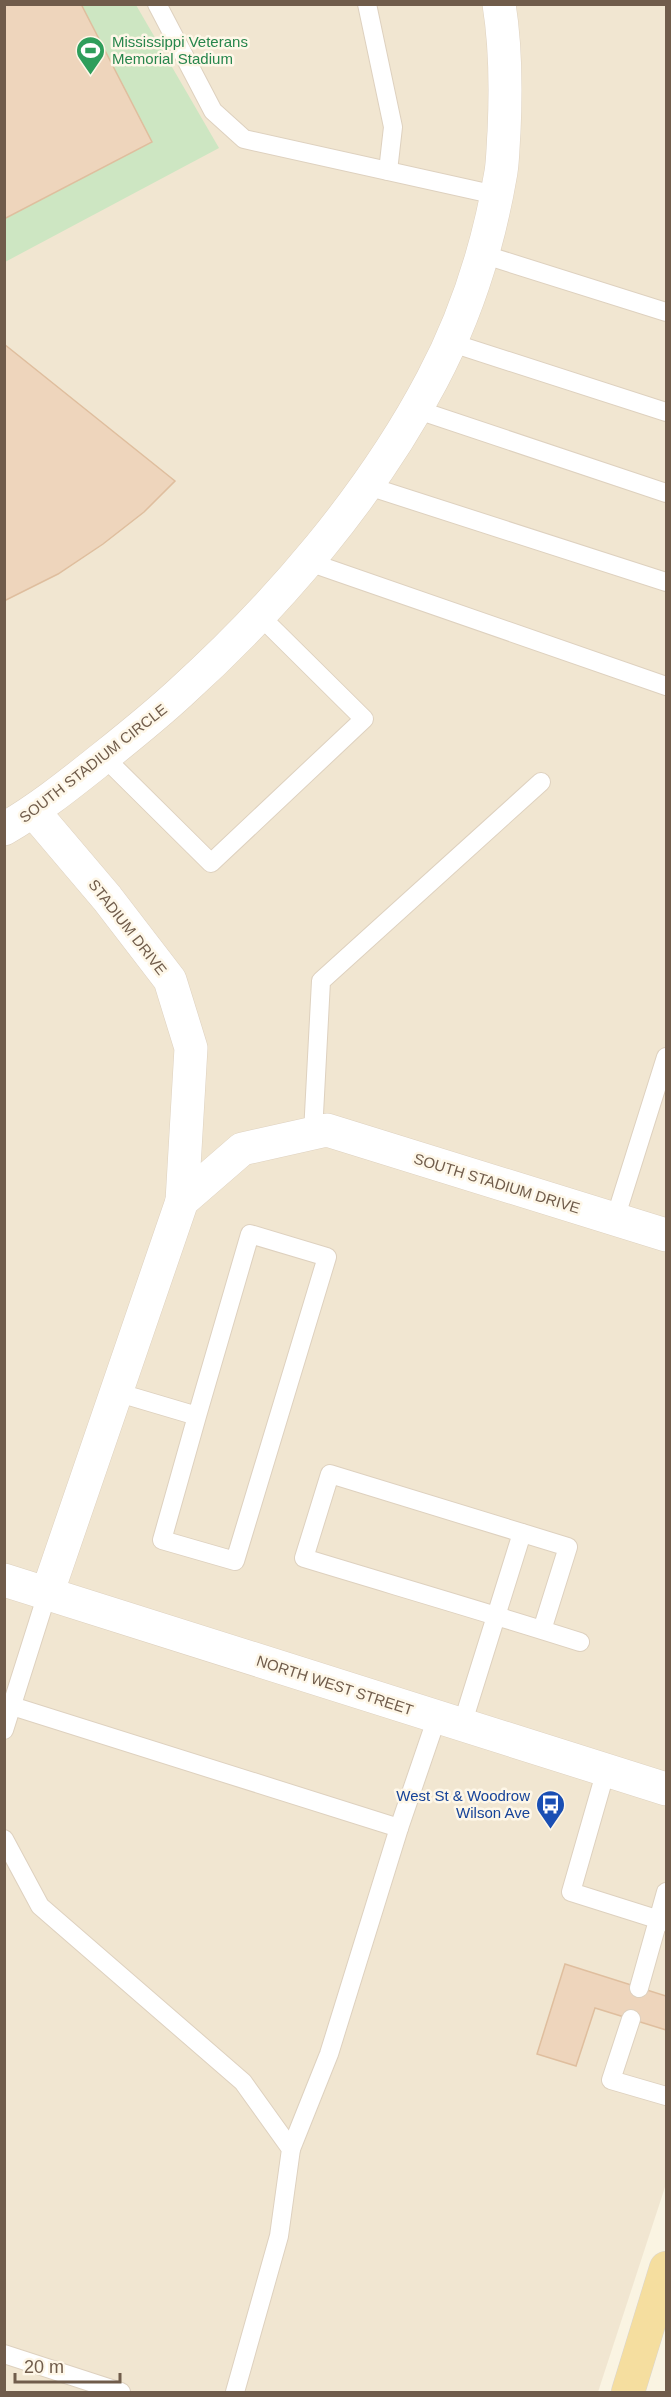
<svg xmlns="http://www.w3.org/2000/svg" width="671" height="2397" font-family="Arial,sans-serif">
<style>
.residential{fill:#f1e6d1}
.green{fill:#cde6c2}
.building{fill:#eed5bc;stroke:#dfbe9e;stroke-width:1.5}
.lines{fill:none;stroke-linecap:round;stroke-linejoin:round}
.service-casing{stroke:#ded1bf;stroke-width:20}
.minor-casing{stroke:#ded1bf;stroke-width:34}
.tertiary-casing{stroke:#ded1bf;stroke-width:34}
.primary-casing{stroke:#dad5d0;stroke-width:34}
.service{stroke:#fff;stroke-width:18}
.minor{stroke:#fff;stroke-width:33}
.tertiary{stroke:#fff;stroke-width:33}
.primary{stroke:#f5de9f;stroke-width:33}
.labels{text-anchor:middle;dominant-baseline:central;stroke-width:5;stroke-linejoin:round;paint-order:stroke}
.leisure-label{font-size:15px;fill:#27864d;stroke:#fef7e8;text-anchor:start}
.street-label{font-size:15px;fill:#705c4b;stroke:#fef7e8}
.transit-label{font-size:15px;fill:#164399;stroke:#fef7e8;text-anchor:end}
</style>
<rect width="100%" height="100%" fill="#faf4e2"/>
<!-- residential -->
<path class="residential" d="M5 5H666V2184L598 2392H5Z"/>
<!-- green -->
<path class="green" d="M5 5H136L219 148 5 262Z"/>
<!-- building -->
<g class="building">
<path d="M4 4H81L152 142 4 219Z"/>
<path d="M4 344 175 481 144 512 103 544 58 574 4 601Z"/>
<path d="M565 1964 666 1996V2030L595 2008 576 2066 537 2054Z"/>
</g>
<g class="lines">
<defs>
<g id="service">
<path d="M157 4 213 111 244 139 496 195"/>
<path d="M367 4 393 127 388 171"/>
<path d="M482 254 666 312"/>
<path d="M449 342 666 412"/>
<path d="M415 409 666 493"/>
<path d="M365 485 666 582"/>
<path d="M306 561 666 686"/>
<path d="M104 757 211 863 364 719 259 615"/>
<path d="M313 1133 321 981 541 782"/>
<path d="M615 1219 666 1057"/>
<path d="M116 1392 197 1416 162 1540 235 1561 327 1257 250 1234 197 1416"/>
<path d="M542 1630 568 1547 330 1474 304 1558C396 1586 489 1613 580 1642"/>
<path d="M12 1706 399 1828"/>
<path d="M462 1725 522 1533"/>
<path d="M4 1730 47 1594"/>
<path d="M606 1770 571 1892 666 1922"/>
<path d="M4 1839 40 1906 243 2082 291 2149 279 2236 235 2392"/>
<path d="M639 1988 666 1892"/>
<path d="M631 2019 611 2080 666 2096"/>
<path d="M291 2149 329 2054 399 1828 437 1717"/>
<path d="M4 2354 121 2392"/>
</g>
<g id="minor">
<path d="M34 812 107 898 170 980 191 1048 182 1201"/>
<path d="M4 829C37 810 66 787 95 764 125 740 153 718 181 692 278 604 371 496 432 380 466 316 489 243 501 172 503 159 503 145 504 132 506 89 506 47 499 4"/>
<path d="M47 1594 182 1201 242 1149 327 1130 666 1235"/>
</g>
<path id="tertiary" d="M4 1580 666 1789"/>
<path id="primary" d="M628 2392 666 2268"/>
</defs>
<!-- service casing -->
<use href="#service" class="service-casing"/>
<!-- minor casing -->
<use href="#minor" class="minor-casing"/>
<!-- tertiary casing -->
<use href="#tertiary" class="tertiary-casing"/>
<!-- primary casing -->
<use href="#primary" class="primary-casing"/>
<!-- service -->
<use href="#service" class="service"/>
<!-- minor -->
<use href="#minor" class="minor"/>
<!-- tertiary -->
<use href="#tertiary" class="tertiary"/>
<!-- primary -->
<use href="#primary" class="primary"/>
</g>
<!-- icons -->
<defs>
<symbol id="stadium-pin" viewBox="-11 -11 22 30"><path d="M0 17L-7.5 6A9.5 9.5 0 1 1 7.5 6Z" fill="#2e9e5b" stroke="#fef7e8"/><path d="M0-5a6.5 5 0 1 0 0 10a6.5 5 0 1 0 0-10ZM-3.5-1.8h7v3.6h-7Z" fill="#fff"/></symbol>
<symbol id="bus-pin" viewBox="-11 -11 22 30"><path d="M0 17L-7.5 6A9.5 9.5 0 1 1 7.5 6Z" fill="#1a4fb4" stroke="#fef7e8"/><path d="M-5-6H5V4H4V6H2V4H-2V6H-4V4H-5ZM-3.5-4V0h7V-4ZM-3.5 1.2v1.5H-2V1.2ZM2 1.2v1.5H3.5V1.2Z" fill="#fff"/></symbol>
</defs>
<g fill-rule="evenodd">
<use href="#stadium-pin" x="74" y="34" width="33" height="45"/>
<use href="#bus-pin" x="534" y="1788" width="33" height="45"/>
</g>
<g class="labels">
<!-- leisure labels -->
<g class="leisure-label">
<text x="112" y="41">Mississippi Veterans<tspan x="112" dy="17">Memorial Stadium</tspan></text>
</g>
<!-- street labels -->
<g class="street-label">
<text transform="translate(93 763) rotate(-38)">SOUTH STADIUM CIRCLE</text>
<text transform="translate(128 927) rotate(52)">STADIUM DRIVE</text>
<text transform="translate(497 1183) rotate(17)">SOUTH STADIUM DRIVE</text>
<text transform="translate(335 1685) rotate(18)">NORTH WEST STREET</text>
</g>
<!-- transit labels -->
<g class="transit-label">
<text x="530" y="1795">West St &amp; Woodrow<tspan x="530" dy="17">Wilson Ave</tspan></text>
</g>
</g>
<!-- border -->
<rect width="671" height="2397" fill="none" stroke="#705c4b" stroke-width="12"/>
<!-- scale -->
<path d="M15 2373v9h105v-9" fill="none" stroke="#705c4b" stroke-width="3"/>
<text x="24" y="2373" font-size="18" fill="#705c4b" stroke="#fef7e8" stroke-width="4.5" paint-order="stroke">20 m</text>
</svg>
